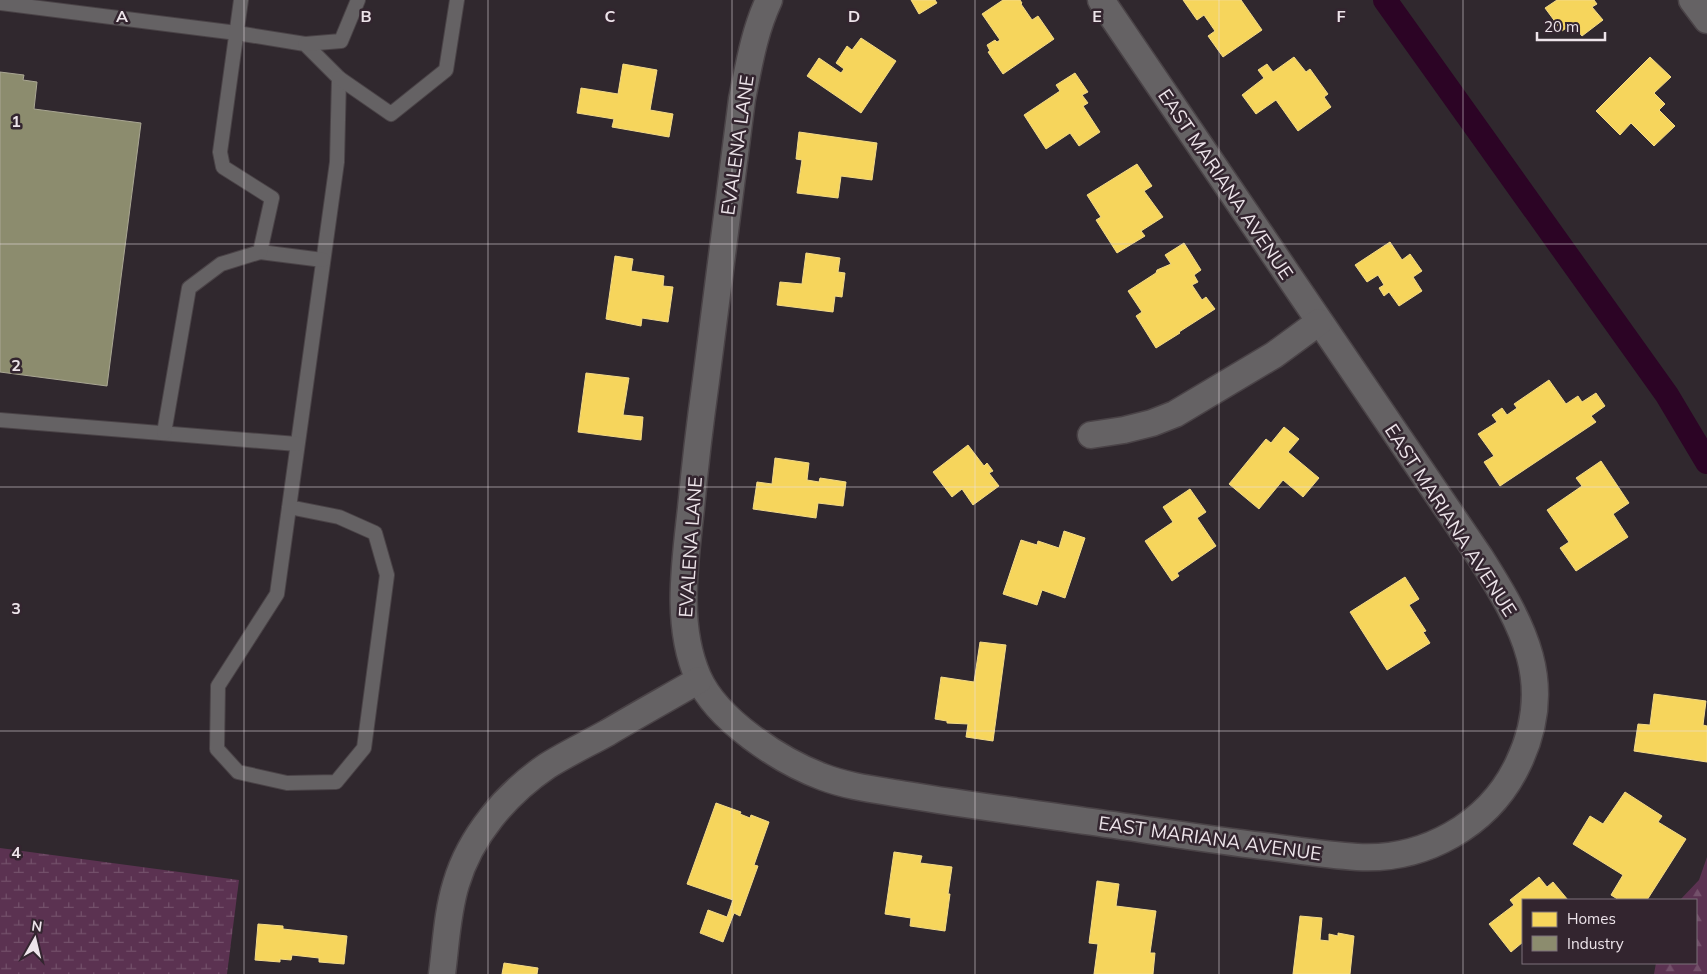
<svg xmlns="http://www.w3.org/2000/svg" width="1707" height="974" font-family="Mulish,sans-serif">
<style>
.forest{fill:url(#forest-firs)}
.wetland{fill:url(#wetland-marsh)}
.homes{fill:#f6d55c;stroke:#f3da87}
.industry{fill:#8c8c6e;stroke:#a9a693}
.lines{fill:none;stroke-linecap:round;stroke-linejoin:round}
.canal{stroke:#2c0425;stroke-width:24}
.service-casing{stroke:#4a4347;stroke-width:16}
.minor-casing{stroke:#4a4347;stroke-width:29}
.service{stroke:#656264;stroke-width:14}
.minor{stroke:#656264;stroke-width:26}
.grid{fill:none;stroke:#ede4ea;stroke-width:1;stroke-opacity:0.55}
.labels{text-anchor:middle;dominant-baseline:central;stroke-width:5;stroke-linejoin:round;paint-order:stroke}
.street-label{font-size:19px;fill:#ede4ea;stroke:#33252f}
.grid-label{font-size:16px;text-anchor:middle;font-weight:bold;fill:#ede4ea;stroke:#33252f;stroke-width:5;stroke-linejoin:round;paint-order:stroke}
</style>
<defs>
<pattern id="forest-firs" width="22" height="20" patternUnits="userSpaceOnUse" patternTransform="scale(1.25)"><rect width="22" height="20" fill="#5b3251"/><path d="M5 1l3.5 6h-7zM16 11l3.5 6h-7z" fill="#73506a"/></pattern>
<pattern id="wetland-marsh" width="20" height="14" patternUnits="userSpaceOnUse" patternTransform="scale(1.25)"><rect width="20" height="14" fill="#5b3251"/><path d="M1 5h8M5 5V1M11 12h8M15 12V8" fill="none" stroke="#73506a"/></pattern>
</defs>
<rect width="100%" height="100%" fill="#30282e"/>
<!-- forest -->
<path class="forest" d="M1707 857V974H1654L1656 963H1696V900H1680L1699 880Z"/>
<!-- wetland -->
<path class="wetland" d="M0 848 239 880 227 974H0Z"/>
<!-- homes -->
<g class="homes">
<path d="M911 0H935L937 3 919 14Z"/>
<path d="M1003 0H1020L1022 3 1021 4 1032 20 1038 16 1054 39 1003 74 988 52 990 51 987 45 995 40 997 42 1000 40 982 14Z"/>
<path d="M1183 0H1241L1262 30 1223 57 1208 36 1215 31 1204 15 1197 20Z"/>
<path d="M1557 0H1594L1597 4 1592 7 1603 20 1582 36 1572 24 1562 31 1545 8Z"/>
<path d="M861 38 896 61 861 113 807 76 819 58 841 73 844 69 836 63 847 46 852 50Z"/>
<path d="M1294 57 1306 72 1310 69 1328 94 1324 97 1331 107 1298 131 1276 100 1256 114 1242 95 1264 78 1258 70 1267 64 1273 72Z"/>
<path d="M1650 57 1671 77 1654 93 1665 104 1659 110 1675 126 1654 146 1631 123 1620 135 1596 111Z"/>
<path d="M623 64 657 70 650 110 673 114 669 137 612 127 614 119 577 113 581 88 618 94Z"/>
<path d="M1075 73 1088 92 1082 95 1088 103 1083 106 1100 132 1079 146 1070 133 1046 149 1024 115 1060 91 1056 85Z"/>
<path d="M799 132 877 143 872 180 841 176 838 198 797 193 802 160 796 159Z"/>
<path d="M1137 164 1152 186 1144 191 1163 217 1141 231 1145 236 1117 253 1096 220 1101 217 1087 195Z"/>
<path d="M1390 242 1402 260 1410 254 1422 271 1413 277 1422 291 1399 306 1389 292 1384 296 1379 288 1384 285 1378 275 1367 282 1355 265Z"/>
<path d="M1184 243 1201 270 1194 275 1198 282 1192 285 1202 300 1206 297 1215 309 1179 332 1180 333 1156 348 1136 316 1142 312 1128 291 1156 273 1157 270 1171 264 1165 255Z"/>
<path d="M806 253 840 258 838 272 845 273 842 297 835 296 833 312 777 305 780 282 802 284Z"/>
<path d="M615 256 633 259 631 271 664 276 663 286 673 287 668 322 642 318 641 326 606 319Z"/>
<path d="M586 373 629 378 623 415 643 417 641 440 578 432Z"/>
<path d="M1549 380 1566 404 1578 396 1582 402 1596 393 1605 406 1591 416 1596 422 1500 486 1484 462 1494 456 1478 434 1497 422 1492 415 1502 408 1507 415 1517 408 1514 404Z"/>
<path d="M1284 427 1299 439 1288 452 1319 478 1303 497 1283 480 1259 509 1229 484 1266 439 1271 443Z"/>
<path d="M968 445 984 466 987 463 993 471 989 473 999 486 973 505 962 489 952 497 933 472Z"/>
<path d="M775 458 809 463 807 480 819 482 820 478 846 482 843 506 818 503 816 518 753 509 757 482 772 484Z"/>
<path d="M1601 461 1629 503 1613 514 1628 537 1576 571 1560 548 1569 542 1547 510 1582 486 1576 478Z"/>
<path d="M1190 489 1206 512 1197 518 1216 546 1177 573 1179 576 1172 581 1145 541 1173 522 1163 507Z"/>
<path d="M1064 531 1085 538 1065 598 1042 590 1037 605 1003 594 1021 540 1037 545 1038 541 1059 548Z"/>
<path d="M1405 577 1419 599 1409 605 1426 631 1423 632 1430 643 1387 670 1350 612Z"/>
<path d="M980 642 1006 645 993 741 966 737 968 724 947 723V721L935 719 941 677 974 682Z"/>
<path d="M1654 694 1706 701 1703 725 1707 726V762L1634 751 1638 724 1650 725Z"/>
<path d="M1625 792 1662 816 1658 822 1686 839 1647 900H1619L1611 895 1623 875 1573 844 1590 816 1603 824Z"/>
<path d="M716 803 741 812 740 814 750 818 751 815 769 822 754 865 758 866 740 916 734 913 723 942 700 933 708 910 727 917 733 900 687 884Z"/>
<path d="M894 852 922 856 920 863 952 867 948 894H950L945 931 910 926 911 918 885 914Z"/>
<path d="M1539 877 1547 887 1553 882 1568 900H1523V942L1511 952 1489 924 1514 905 1510 900Z"/>
<path d="M1097 881 1119 884 1116 906 1156 911 1150 953H1155L1153 974H1094L1098 944 1089 943Z"/>
<path d="M1300 916 1322 918 1320 940 1329 941V934L1338 936V933L1354 936 1350 974H1293Z"/>
<path d="M258 924 283 926V929L347 936 344 964 319 962V958L292 955 291 960 280 959V962L255 960Z"/>
<path d="M504 963 538 968 537 974H502Z"/>
</g>
<!-- industry -->
<path class="industry" d="M0 72 24 75 23 80 37 82 34 109 141 123 107 386 0 372Z"/>
<g class="lines">
<!-- canal -->
<path class="canal" d="M1385 0 1667 395 1707 462"/>
<defs>
<g id="service">
<path d="M0 3 237 33 305 44 339 78 337 162 277 594 218 686 217 749 238 772 287 783 336 782 364 748 387 575 375 533 339 517 289 507"/>
<path d="M305 44 341 41 358 0"/>
<path d="M339 78 391 114 446 70 457 0"/>
<path d="M260 252 323 260"/>
<path d="M0 420 297 444"/>
<path d="M164 433 189 288 221 264 260 252 272 198 223 167 220 152 241 0"/>
</g>
<g id="minor">
<path d="M769 0C754 32 749 65 742 99 730 193 718 286 706 380 700 423 695 465 691 508 685 563 675 625 698 677 717 720 780 761 823 777 849 787 878 790 907 795 966 805 1025 812 1085 821 1144 829 1204 839 1263 846 1295 850 1326 855 1357 857 1424 861 1489 825 1518 764 1557 684 1523 625 1480 557L1101 0"/>
<path d="M1692 0 1707 20"/>
<path d="M1091 435 1124 430 1152 423 1175 414 1274 355 1319 322"/>
<path d="M442 974C446 944 447 913 456 884 470 836 506 794 547 766 566 754 587 744 607 733 637 715 668 698 699 680"/>
</g>
</defs>
<!-- service casing -->
<use href="#service" class="service-casing"/>
<!-- minor casing -->
<use href="#minor" class="minor-casing"/>
<!-- service -->
<use href="#service" class="service"/>
<!-- minor -->
<use href="#minor" class="minor"/>
</g>
<!-- grid -->
<path class="grid" d="M244 0V974M488 0V974M732 0V974M975 0V974M1219 0V974M1463 0V974M0 244H1707M0 487H1707M0 731H1707"/>
<g class="labels">
<!-- street labels -->
<g class="street-label">
<text transform="translate(737 145) rotate(-82)">EVALENA LANE</text>
<text transform="translate(1226 184) rotate(56)">EAST MARIANA AVENUE</text>
<text transform="translate(1451 520) rotate(57)">EAST MARIANA AVENUE</text>
<text transform="translate(690 547) rotate(-86)">EVALENA LANE</text>
<text transform="translate(1210 838) rotate(8)">EAST MARIANA AVENUE</text>
</g>
</g>
<g class="grid-label">
<text x="122" y="22">A</text>
<text x="366" y="22">B</text>
<text x="610" y="22">C</text>
<text x="854" y="22">D</text>
<text x="1097" y="22">E</text>
<text x="1341" y="22">F</text>
<text x="16" y="127">1</text>
<text x="16" y="371">2</text>
<text x="16" y="614">3</text>
<text x="16" y="858">4</text>
</g>
<!-- legend -->
<rect x="1522" y="899" width="175" height="65" fill="#33252f" stroke="#7d717a"/>
<rect x="1532" y="912" width="25" height="15" fill="#f6d55c" stroke="#7d717a"/>
<text x="1567" y="924" font-size="15" fill="#ede4ea">Homes</text>
<rect x="1532" y="936" width="25" height="15" fill="#8c8c6e" stroke="#7d717a"/>
<text x="1567" y="949" font-size="15" fill="#ede4ea">Industry</text>
<!-- north arrow -->
<g transform="translate(35 939) rotate(8)" stroke="#33252f" stroke-width="4" paint-order="stroke">
<path d="M0-4L9 19L0 12L-9 19Z" fill="#ede4ea"/>
<text y="-8" font-size="14" font-weight="bold" text-anchor="middle" fill="#ede4ea">N</text>
</g>
<!-- scale -->
<path d="M1537 32v8h68v-8" fill="none" stroke="#ede4ea" stroke-width="2.5"/>
<text x="1544" y="32" font-size="15" fill="#ede4ea" stroke="#33252f" stroke-width="4" paint-order="stroke">20 m</text>
</svg>
